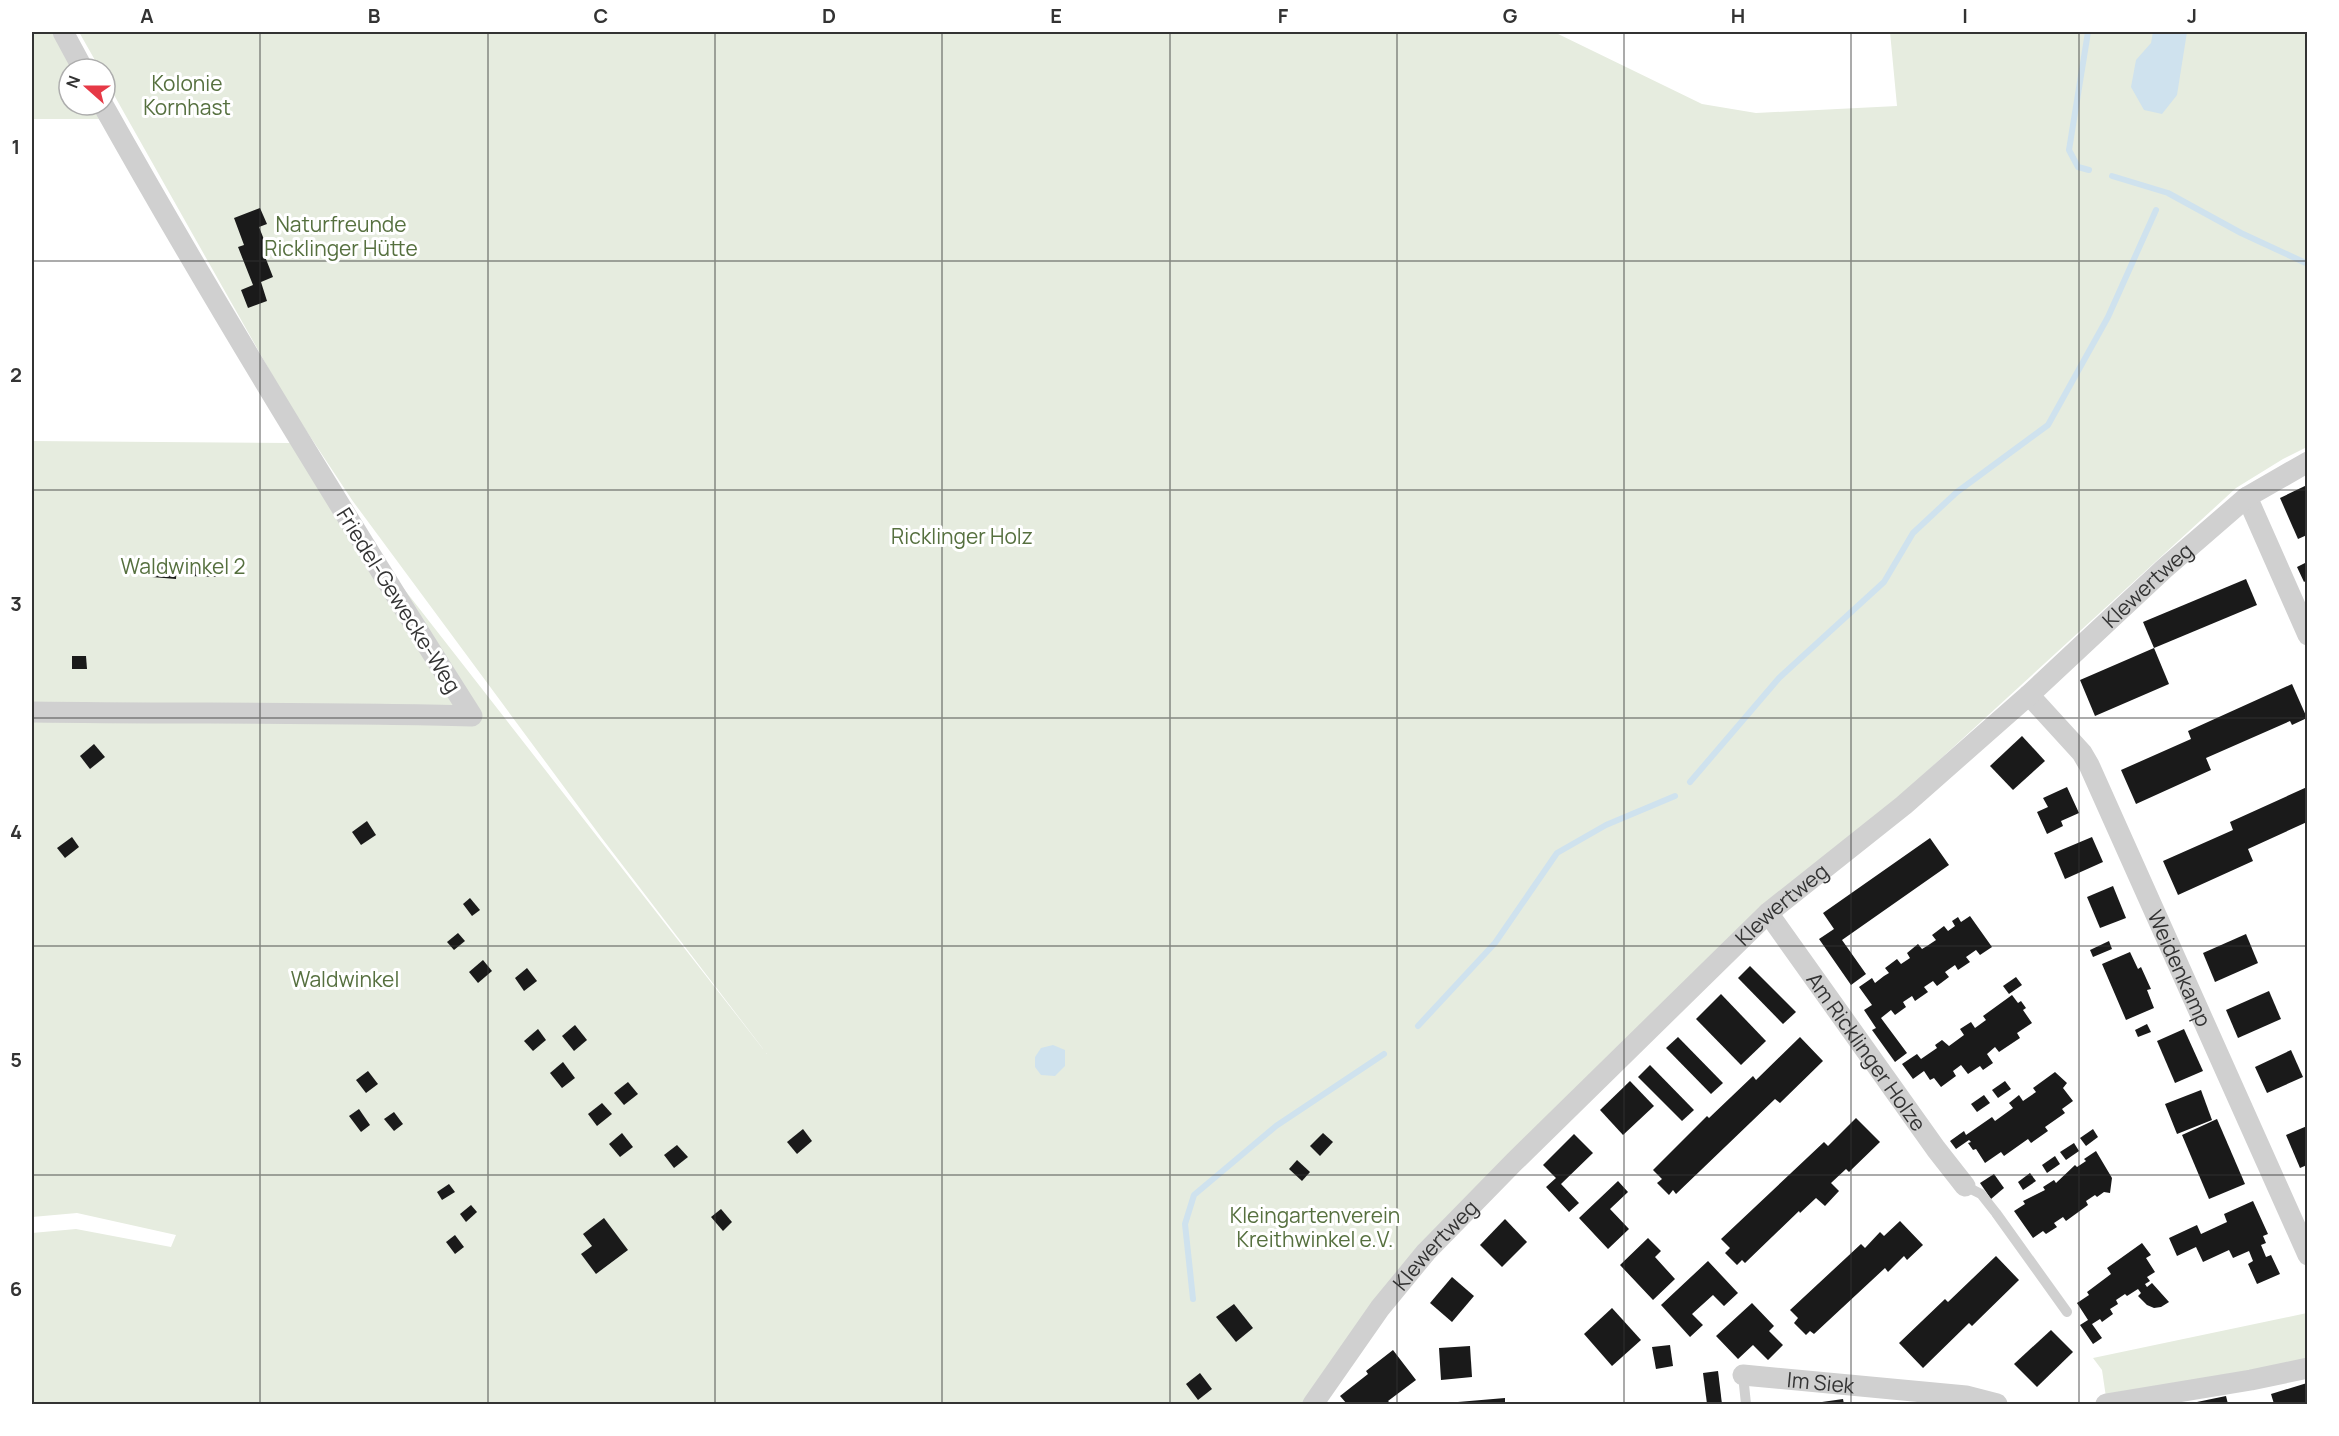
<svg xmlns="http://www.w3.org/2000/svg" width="2339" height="1436" font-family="Manrope,sans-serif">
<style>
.green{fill:#e6ecdf}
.water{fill:#cfe2ee}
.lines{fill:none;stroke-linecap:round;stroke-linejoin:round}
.stream{stroke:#cfe2ee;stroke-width:6}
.building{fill:#1a1a1a}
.service{stroke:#d0d0d0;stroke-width:10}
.minor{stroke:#d0d0d0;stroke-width:21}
.grid{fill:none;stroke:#333;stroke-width:1.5;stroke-opacity:0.55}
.labels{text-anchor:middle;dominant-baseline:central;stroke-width:6;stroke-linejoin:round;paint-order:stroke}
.park-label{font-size:21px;fill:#56703f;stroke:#fff}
.street-label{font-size:21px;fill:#333;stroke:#fff}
.neatline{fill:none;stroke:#333;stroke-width:2}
.grid-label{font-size:20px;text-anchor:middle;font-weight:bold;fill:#333}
</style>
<rect width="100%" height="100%" fill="#fff"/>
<!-- green -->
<g class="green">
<path d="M32 32H52L74 69H69V105H93L101 119H32Z"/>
<path d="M79 32H1554L1702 104 1756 113 1897 106 1890 32H2307V447L2283 459 2236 488 1503 1160 1305 1404H32V1233L76 1229 171 1247 176 1235 77 1213 32 1217V441L290 443 767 1054 601 837 352 500 288 403 105 79V69H100Z"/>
<path d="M2307 1313V1368L2107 1404 2102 1370 2093 1358Z"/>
</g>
<!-- water -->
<g class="water">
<path d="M2153 32H2187L2177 95 2162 114 2144 110 2131 87 2136 60 2151 43Z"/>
<path d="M1053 1045 1065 1050V1066L1055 1076 1041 1075 1035 1067V1057L1041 1048Z"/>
</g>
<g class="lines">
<!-- stream -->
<g class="stream">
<path d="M2088 32 2069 150 2078 167 2089 170"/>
<path d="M2112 176 2168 193 2241 233 2308 264"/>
<path d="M1690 782 1779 678 1884 582 1913 533 1957 492 2048 425 2108 317 2156 210"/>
<path d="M1418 1026 1495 943 1557 853 1606 825 1675 796"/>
<path d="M1193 1299 1185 1224 1194 1195 1276 1126 1384 1054"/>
</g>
</g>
<!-- building -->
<g class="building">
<path d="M260 208 267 224 259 227 269 252 264 254 273 277 261 282 267 301 248 308 241 290 253 285 238 247 244 245 234 218Z"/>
<path d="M2307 485V535L2298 539 2280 498Z"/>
<path d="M153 560 177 561 176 579 152 577Z"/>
<path d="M190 561H216V577L190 576Z"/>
<path d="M2307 562V580L2304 582 2297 567Z"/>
<path d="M2246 579 2257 605 2154 648 2143 622Z"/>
<path d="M2154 648 2169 684 2095 716 2080 680Z"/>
<path d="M72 656H86L87 669H72Z"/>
<path d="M2292 684 2307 718 2292 725 2290 721 2206 758 2211 770 2136 804 2121 770 2191 739 2188 731Z"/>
<path d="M2022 736 2045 761 2013 790 1990 766Z"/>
<path d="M94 744 105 757 90 769 80 756Z"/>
<path d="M2067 787 2079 813 2061 821 2063 826 2047 834 2037 812 2048 807 2043 798Z"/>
<path d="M2307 787V822L2248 849 2253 861 2178 895 2163 861 2233 830 2230 822Z"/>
<path d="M367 821 376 835 361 845 352 832Z"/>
<path d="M72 837 79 847 65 858 57 848Z"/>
<path d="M2092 837 2103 862 2065 879 2054 853Z"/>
<path d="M1930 838 1949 865 1842 940 1866 974 1851 985 1819 939 1834 929 1823 913Z"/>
<path d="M2113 886 2126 918 2100 928 2087 897Z"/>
<path d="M470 898 480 910 472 916 463 904Z"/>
<path d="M1970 916 1992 947 1980 955 1976 950 1966 957 1970 962 1958 970 1955 965 1945 972 1949 977 1937 986 1933 981 1924 987 1928 992 1915 1001 1912 996 1903 1002 1906 1007 1895 1015 1891 1010 1881 1018 1907 1053 1895 1062 1872 1030 1876 1028 1864 1010 1872 1005 1859 987 1872 978 1875 983 1884 976 1889 973 1885 968 1897 959 1901 964 1910 958 1907 953 1918 944 1922 949 1927 946 1936 940 1932 935 1944 926 1948 931 1955 926 1952 921 1958 917 1961 922Z"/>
<path d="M458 933 465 941 454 950 447 942Z"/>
<path d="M2246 934 2258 963 2215 982 2203 953Z"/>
<path d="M2109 941 2112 949 2093 957 2090 950Z"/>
<path d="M2130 952 2138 969 2141 967 2151 989 2147 990 2154 1008 2126 1020 2102 964Z"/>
<path d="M483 960 492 971 478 983 469 972Z"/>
<path d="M1750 966 1796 1012 1783 1024 1738 978Z"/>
<path d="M527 968 537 981 524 991 515 978Z"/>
<path d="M2016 977 2022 985 2009 994 2003 986Z"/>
<path d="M2269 991 2281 1019 2238 1038 2226 1010Z"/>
<path d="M1721 994 1766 1041 1741 1065 1696 1019Z"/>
<path d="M2012 995 2018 1003 2021 1001 2026 1008 2023 1010 2032 1023 2017 1033 2020 1038 1999 1052 1995 1047 1987 1054 1993 1063 1983 1070 1980 1066 1968 1074 1961 1065 1953 1071 1956 1076 1941 1087 1934 1078 1930 1080 1924 1071 1913 1079 1902 1064 1917 1054 1921 1059 1937 1048 1935 1045 1942 1040 1949 1046 1964 1035 1960 1029 1971 1022 1975 1028 1986 1020 1983 1016Z"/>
<path d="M2147 1024 2151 1032 2138 1037 2135 1030Z"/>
<path d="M575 1025 587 1040 574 1051 562 1036Z"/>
<path d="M538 1029 546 1040 533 1051 524 1041Z"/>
<path d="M2184 1029 2203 1071 2175 1083 2157 1041Z"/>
<path d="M1678 1037 1723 1083 1711 1094 1666 1048Z"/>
<path d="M1800 1037 1823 1061 1780 1103 1775 1099 1676 1194 1673 1190 1669 1195 1657 1183 1662 1179 1653 1170 1707 1116 1709 1118 1753 1076 1756 1080Z"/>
<path d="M2291 1050 2303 1077 2267 1093 2255 1067Z"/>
<path d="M563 1062 575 1078 562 1088 550 1073Z"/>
<path d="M1650 1065 1694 1110 1682 1121 1638 1077Z"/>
<path d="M368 1071 378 1084 366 1093 356 1080Z"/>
<path d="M2055 1072 2067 1083 2063 1088 2073 1101 2062 1109 2065 1113 2045 1127 2048 1131 2031 1143 2028 1139 2004 1156 2001 1152 1985 1163 1976 1149 1973 1150 1968 1143 1971 1142 1969 1140 1956 1149 1950 1141 1964 1131 1966 1135 1992 1117 1995 1121 2013 1108 2009 1103 2019 1095 2023 1101 2036 1092 2033 1088Z"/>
<path d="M1630 1081 1654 1106 1623 1135 1600 1110Z"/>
<path d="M2005 1081 2011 1089 1998 1098 1992 1090Z"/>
<path d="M628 1082 638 1094 624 1105 614 1093Z"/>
<path d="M2201 1090 2212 1120 2177 1134 2165 1104Z"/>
<path d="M1984 1095 1990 1103 1977 1112 1971 1104Z"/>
<path d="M602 1103 612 1114 597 1126 588 1114Z"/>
<path d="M359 1109 370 1125 361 1132 349 1116Z"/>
<path d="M394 1112 403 1124 394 1131 384 1119Z"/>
<path d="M1856 1118 1880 1142 1849 1172 1846 1169 1831 1183 1839 1191 1825 1206 1816 1198 1800 1213 1799 1211 1745 1263 1742 1260 1737 1265 1725 1253 1730 1248 1721 1239 1824 1142 1828 1146Z"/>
<path d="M2217 1119 2245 1184 2209 1199 2182 1135Z"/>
<path d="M2307 1126V1165L2300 1168 2286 1135Z"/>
<path d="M803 1129 812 1141 797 1154 787 1142Z"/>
<path d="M2093 1129 2098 1137 2086 1146 2080 1138Z"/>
<path d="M622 1133 633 1147 620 1157 609 1144Z"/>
<path d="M1323 1133 1333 1142 1320 1156 1310 1146Z"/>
<path d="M1574 1134 1593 1153 1561 1184 1579 1203 1569 1212 1546 1187 1556 1178 1543 1165Z"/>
<path d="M2074 1143 2079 1151 2066 1160 2060 1152Z"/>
<path d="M677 1145 688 1157 674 1168 664 1155Z"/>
<path d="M2096 1151 2112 1178 2110 1193 2104 1192 2097 1197 2095 1195 2086 1201 2088 1205 2066 1221 2063 1217 2054 1223 2057 1227 2046 1234 2043 1231 2033 1238 2014 1211 2025 1204 2023 1201 2045 1190 2043 1187 2054 1180 2056 1183 2075 1165 2077 1167 2086 1161 2084 1159Z"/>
<path d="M2055 1156 2060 1164 2047 1173 2042 1165Z"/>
<path d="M1297 1160 1310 1172 1302 1181 1289 1169Z"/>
<path d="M2030 1173 2036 1181 2023 1190 2018 1182Z"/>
<path d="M1994 1174 2004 1188 1991 1199 1980 1183Z"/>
<path d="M1618 1181 1628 1192 1610 1209 1629 1229 1608 1249 1579 1218Z"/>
<path d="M449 1184 455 1192 442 1200 437 1192Z"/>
<path d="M2253 1201 2268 1234 2263 1236 2266 1243 2261 1245 2266 1257 2271 1255 2280 1274 2257 1284 2248 1264 2253 1261 2249 1251 2233 1258 2229 1250 2203 1262 2196 1247 2177 1256 2169 1238 2197 1225 2201 1234 2227 1222 2224 1214Z"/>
<path d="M471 1205 477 1212 466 1222 460 1214Z"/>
<path d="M721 1209 732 1222 723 1231 711 1217Z"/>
<path d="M604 1218 628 1250 596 1274 581 1254 592 1246 583 1234Z"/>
<path d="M1505 1219 1527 1242 1502 1267 1480 1245Z"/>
<path d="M1900 1221 1923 1245 1907 1260 1904 1256 1888 1272 1885 1268 1814 1334 1810 1331 1806 1335 1794 1323 1798 1318 1790 1310 1861 1244 1865 1248 1880 1232 1884 1236Z"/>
<path d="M455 1235 464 1247 455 1254 446 1242Z"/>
<path d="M1648 1238 1661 1251 1655 1257 1675 1279 1653 1300 1620 1265Z"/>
<path d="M2142 1243 2151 1255 2146 1258 2155 1272 2147 1277 2150 1281 2145 1284 2147 1287 2152 1283 2169 1302 2161 1307 2154 1308 2147 1305 2138 1296 2141 1293 2138 1289 2127 1296 2125 1294 2116 1300 2118 1304 2110 1309 2113 1314 2102 1322 2100 1319 2092 1324 2102 1338 2093 1344 2080 1325 2088 1320 2077 1303 2089 1295 2087 1292 2111 1274 2107 1268Z"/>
<path d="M1996 1256 2019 1280 1972 1326 1969 1323 1923 1368 1899 1343 1945 1299 1948 1302Z"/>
<path d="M1708 1261 1738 1293 1724 1306 1713 1295 1692 1314 1703 1325 1690 1337 1661 1305Z"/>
<path d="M1452 1277 1474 1296 1452 1322 1430 1303Z"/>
<path d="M1752 1303 1774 1326 1769 1331 1783 1345 1768 1360 1753 1345 1738 1359 1716 1336Z"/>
<path d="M1234 1304 1253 1328 1236 1342 1216 1317Z"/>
<path d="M1612 1308 1641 1340 1612 1366 1584 1334Z"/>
<path d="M2051 1330 2073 1352 2037 1387 2014 1364Z"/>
<path d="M1670 1345 1673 1366 1656 1369 1652 1347Z"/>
<path d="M1470 1346 1472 1377 1441 1380 1439 1348Z"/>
<path d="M1393 1350 1416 1380 1388 1401 1391 1404H1347L1340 1396 1368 1374 1366 1371Z"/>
<path d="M1718 1371 1722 1404H1707L1703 1373Z"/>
<path d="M1200 1373 1212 1389 1198 1400 1186 1384Z"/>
<path d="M2307 1383V1404H2274L2271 1394Z"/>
<path d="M2226 1396 2228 1404H2198L2197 1402Z"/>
<path d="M1505 1398V1404H1446V1403Z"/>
<path d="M1843 1399 1844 1404H1815V1403Z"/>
</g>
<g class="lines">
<!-- service -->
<g class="service">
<path d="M1965 1186 1981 1194 1996 1213 2067 1312"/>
<path d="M1743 1375 1746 1404"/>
</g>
<!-- minor -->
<g class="minor">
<path d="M63 32 83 69"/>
<path d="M2247 497 2308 635"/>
<path id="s1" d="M2029 695 2082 753 2089 765 2308 1255"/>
<path d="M32 712C178 714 325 712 472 716 345 516 219 312 103 105"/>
<path id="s2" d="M1768 913 1936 1149 1965 1186"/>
<path id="s3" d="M1743 1375 1966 1396 1997 1404"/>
<path id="s4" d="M1313 1404 1380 1308 1426 1252 1514 1162 1768 913 1904 805 2029 695 2165 568 2247 497 2308 462"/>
<path d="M2106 1404 2251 1380 2308 1368"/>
</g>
</g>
<!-- grid -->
<path class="grid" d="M260 32V1404M488 32V1404M715 32V1404M942 32V1404M1170 32V1404M1397 32V1404M1624 32V1404M1851 32V1404M2079 32V1404M32 261H2308M32 490H2308M32 718H2308M32 946H2308M32 1175H2308"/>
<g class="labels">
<!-- park labels -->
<g class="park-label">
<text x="187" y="83">Kolonie<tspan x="187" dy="24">Kornhast</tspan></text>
<text x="341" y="224">Naturfreunde<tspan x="341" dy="24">Ricklinger Hütte</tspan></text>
<text x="962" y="536">Ricklinger Holz</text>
<text x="183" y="566">Waldwinkel 2</text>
<text x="345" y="979">Waldwinkel</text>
<text x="1315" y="1215">Kleingartenverein<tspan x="1315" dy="24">Kreithwinkel e.V.</tspan></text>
</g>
<!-- street labels -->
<g class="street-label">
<text stroke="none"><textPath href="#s4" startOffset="1173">Klewertweg</textPath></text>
<text transform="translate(399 600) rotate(58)">Friedel-Gewecke-Weg</text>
<text stroke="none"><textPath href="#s4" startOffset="687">Klewertweg</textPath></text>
<text stroke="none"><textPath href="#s1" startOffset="315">Weidenkamp</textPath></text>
<text stroke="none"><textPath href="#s2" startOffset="170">Am Ricklinger Holze</textPath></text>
<text stroke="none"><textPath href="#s4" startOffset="201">Klewertweg</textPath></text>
<text stroke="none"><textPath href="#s3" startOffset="78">Im Siek</textPath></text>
</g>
</g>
<!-- border -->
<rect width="2339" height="1436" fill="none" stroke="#ffffff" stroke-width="66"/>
<!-- north arrow -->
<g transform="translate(87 87) rotate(291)"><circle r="28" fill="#ffffff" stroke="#adadad" stroke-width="1.5"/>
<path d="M0-4.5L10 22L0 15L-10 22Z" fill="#e63946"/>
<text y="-9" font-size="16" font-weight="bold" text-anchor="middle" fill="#333333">N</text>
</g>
<rect x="33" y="33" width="2273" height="1370" class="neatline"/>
<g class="grid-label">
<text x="147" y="23">A</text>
<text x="374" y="23">B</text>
<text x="601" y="23">C</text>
<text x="829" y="23">D</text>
<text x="1056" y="23">E</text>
<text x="1283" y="23">F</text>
<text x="1510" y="23">G</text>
<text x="1738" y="23">H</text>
<text x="1965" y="23">I</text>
<text x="2192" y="23">J</text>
<text x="16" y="154">1</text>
<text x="16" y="382">2</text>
<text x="16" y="611">3</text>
<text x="16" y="839">4</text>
<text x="16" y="1067">5</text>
<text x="16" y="1296">6</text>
</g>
</svg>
